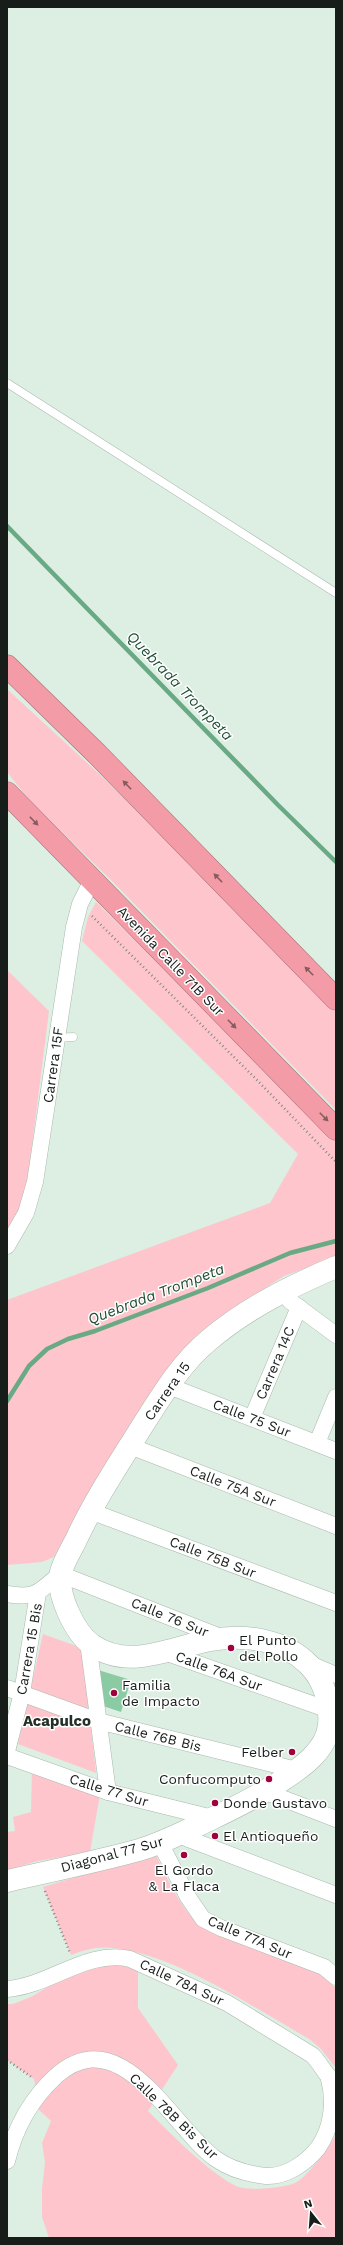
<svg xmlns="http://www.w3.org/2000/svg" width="343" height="2245" font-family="'Work Sans',sans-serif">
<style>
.green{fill:#fec6cc}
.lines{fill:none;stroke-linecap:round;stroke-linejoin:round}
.stream{stroke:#69a984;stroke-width:4.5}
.building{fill:#8acba4}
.lane-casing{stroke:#a8b9ae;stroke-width:9}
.street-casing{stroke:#a8b9ae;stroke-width:17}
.secondary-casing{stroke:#a8b9ae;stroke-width:23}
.highway-casing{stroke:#a66f76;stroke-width:23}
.path{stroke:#7f8b83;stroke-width:2.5;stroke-dasharray:1 3;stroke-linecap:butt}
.lane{stroke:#fff;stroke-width:8}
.street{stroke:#fff;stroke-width:16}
.secondary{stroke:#fff;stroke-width:22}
.highway{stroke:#f39ba7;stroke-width:22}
.oneway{fill:#855c60}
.poi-dot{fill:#a0003c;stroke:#fff;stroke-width:1.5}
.labels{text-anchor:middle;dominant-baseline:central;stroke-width:3;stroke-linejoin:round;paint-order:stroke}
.street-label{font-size:14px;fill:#171e1a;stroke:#fff}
.poi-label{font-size:14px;fill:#171e1a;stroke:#fff;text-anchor:start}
.water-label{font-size:15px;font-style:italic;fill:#1e4f35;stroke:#fff}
.neighbourhood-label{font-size:15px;font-weight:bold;fill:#223027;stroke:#fff}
</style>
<rect width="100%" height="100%" fill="#ddeee3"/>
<!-- green -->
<g class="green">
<path d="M7 689 110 784 336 1013V1110L112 881 30 801 7 772Z"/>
<path d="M96 902 336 1140V1257L284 1276 243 1302 201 1332 165 1374 108 1460 54 1557 42 1562 7 1565V1300L270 1203 298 1154 82 941 88 917Z"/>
<path d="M7 970 49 1011 26 1192 7 1238Z"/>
<path d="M43 1634 82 1648 96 1773 18 1744Z"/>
<path d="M32 1770 100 1794 90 1852 38 1861 7 1870V1832L15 1831 13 1817 31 1812Z"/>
<path d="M155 1853C167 1878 178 1904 198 1924L317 1972 336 1988V2068L320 2048 309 2039C255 2008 174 1954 113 1948 98 1946 84 1950 71 1955L43 1887Z"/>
<path d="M125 1964 138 1971V2008L178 2065 148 2111C172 2135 204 2168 234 2185 246 2192 282 2188 295 2183 306 2178 331 2146 336 2134V2238H49L42 2217V2189L45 2162 42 2143 51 2121 39 2110 34 2079 7 2060V2004H13L33 1996 52 1984 90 1967Z"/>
</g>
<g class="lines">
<!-- stream -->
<g class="stream">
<path d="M7 526 278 805 336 862"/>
<path d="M7 1401 29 1366 47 1349 68 1339 95 1331 208 1288 290 1253 336 1241"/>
</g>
</g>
<!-- building -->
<path class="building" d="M98 1670 131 1680 121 1712 103 1706Z"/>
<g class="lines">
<defs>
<g id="lane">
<path d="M7 383 336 593"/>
<path d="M57 1038 73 1037"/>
</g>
<g id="street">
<path d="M7 1246 26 1213 35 1182 74 927 80 904 92 880"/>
<path d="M290 1301 336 1335"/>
<path d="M169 1386 336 1451"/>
<path d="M252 1418 299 1307"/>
<path d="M317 1443 336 1397"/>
<path d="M130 1446 336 1526"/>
<path d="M90 1511 336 1603"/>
<path d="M7 1594C36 1599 39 1592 60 1574L223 1638"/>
<path d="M88 1642 108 1792"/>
<path d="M167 1653 329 1710"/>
<path d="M308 1663 336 1675"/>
<path d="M7 1688 98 1721 297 1770"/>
<path d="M7 1751 22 1693 38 1593"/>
<path d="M7 1756 108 1792 213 1818"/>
<path d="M266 1792 336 1819"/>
<path d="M178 1835 336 1895"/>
<path d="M160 1843 188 1897 203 1919 221 1928 324 1967 336 1977"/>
<path d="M7 1989C50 1986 86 1949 130 1959L227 2003 312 2055C322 2064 325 2077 336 2082"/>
<path d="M7 2161C15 2128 31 2099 56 2076 122 2018 172 2128 216 2159 230 2169 248 2174 266 2176 286 2177 306 2163 318 2148 332 2128 335 2102 329 2079"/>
</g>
<path id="secondary" d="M7 1881C51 1871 95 1862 139 1850 163 1843 186 1831 209 1820 234 1808 259 1796 281 1781 301 1768 327 1750 329 1725 331 1704 324 1680 309 1665 284 1639 244 1634 211 1640 171 1647 130 1671 92 1645 74 1632 56 1593 61 1572 64 1561 71 1550 76 1540 94 1501 118 1465 141 1428 161 1397 180 1364 209 1340 247 1308 291 1286 336 1267"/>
<g id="highway">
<path d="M7 666 97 754 336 999"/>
<path d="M7 793 336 1129"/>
</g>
</defs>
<!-- lane casing -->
<use href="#lane" class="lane-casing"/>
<!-- street casing -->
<use href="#street" class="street-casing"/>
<!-- secondary casing -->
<use href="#secondary" class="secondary-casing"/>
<!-- highway casing -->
<use href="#highway" class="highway-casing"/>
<!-- path -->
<g class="path">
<path d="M92 916 256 1079 336 1162"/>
<path d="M45 1891 70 1953"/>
<path d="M7 2060 33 2078"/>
</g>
<!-- lane -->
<use href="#lane" class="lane"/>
<!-- street -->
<use href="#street" class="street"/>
<!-- secondary -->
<use href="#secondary" class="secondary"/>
<!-- highway -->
<use href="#highway" class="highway"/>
</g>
<!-- one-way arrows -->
<defs><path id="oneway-solid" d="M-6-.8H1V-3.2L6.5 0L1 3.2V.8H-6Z"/></defs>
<g class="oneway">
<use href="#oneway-solid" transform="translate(127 785) rotate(-134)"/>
<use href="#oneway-solid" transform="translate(34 821) rotate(46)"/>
<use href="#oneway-solid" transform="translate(218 878) rotate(-134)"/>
<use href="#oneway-solid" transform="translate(309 971) rotate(-135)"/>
<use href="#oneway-solid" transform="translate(232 1024) rotate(46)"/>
<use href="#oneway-solid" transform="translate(324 1117) rotate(45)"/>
</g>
<!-- markers -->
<g class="poi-dot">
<circle cx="231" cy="1648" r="4"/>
<circle cx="114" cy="1693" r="4"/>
<circle cx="292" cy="1752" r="4"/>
<circle cx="269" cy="1779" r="4"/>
<circle cx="215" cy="1803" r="4"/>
<circle cx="215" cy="1836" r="4"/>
<circle cx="184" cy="1855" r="4"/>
</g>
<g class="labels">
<!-- street labels -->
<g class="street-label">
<text transform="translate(171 961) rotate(46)">Avenida Calle 71B Sur</text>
<text transform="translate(53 1065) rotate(-82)">Carrera 15F</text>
<text transform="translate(275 1363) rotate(-67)">Carrera 14C</text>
<text transform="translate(167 1391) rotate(-55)">Carrera 15</text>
<text transform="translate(252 1418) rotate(21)">Calle 75 Sur</text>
<text transform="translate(233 1486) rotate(21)">Calle 75A Sur</text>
<text transform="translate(213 1557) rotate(21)">Calle 75B Sur</text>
<text transform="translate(170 1617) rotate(22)">Calle 76 Sur</text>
<text transform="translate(29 1649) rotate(-80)">Carrera 15 Bis</text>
<text transform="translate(219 1671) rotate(20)">Calle 76A Sur</text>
<text transform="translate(158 1736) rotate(14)">Calle 76B Bis</text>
<text transform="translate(109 1790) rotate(17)">Calle 77 Sur</text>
<text transform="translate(112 1854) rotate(-15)">Diagonal 77 Sur</text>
<text transform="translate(250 1937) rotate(23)">Calle 77A Sur</text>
<text transform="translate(182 1982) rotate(25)">Calle 78A Sur</text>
<text transform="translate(174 2116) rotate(44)">Calle 78B Bis Sur</text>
</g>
<!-- poi labels -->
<g class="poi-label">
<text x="239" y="1640">El Punto<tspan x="239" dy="16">del Pollo</tspan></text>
<text x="122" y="1685">Familia<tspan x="122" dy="16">de Impacto</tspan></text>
<text x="284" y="1752" text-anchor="end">Felber</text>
<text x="261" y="1779" text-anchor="end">Confucomputo</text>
<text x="223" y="1803">Donde Gustavo</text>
<text x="223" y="1836">El Antioqueño</text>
<text x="184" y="1870" text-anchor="middle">El Gordo<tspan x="184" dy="16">&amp; La Flaca</tspan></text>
</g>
<!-- water labels -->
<g class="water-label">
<text transform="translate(180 686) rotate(46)">Quebrada Trompeta</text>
<text transform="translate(156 1294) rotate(-21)">Quebrada Trompeta</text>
</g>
<!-- neighbourhood labels -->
<g class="neighbourhood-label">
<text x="57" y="1721">Acapulco</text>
</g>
</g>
<!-- border -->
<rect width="343" height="2245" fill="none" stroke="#171e1a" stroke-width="16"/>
<!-- north arrow -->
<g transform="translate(311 2213) rotate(343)" stroke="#ffffff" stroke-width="3" paint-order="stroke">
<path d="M0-3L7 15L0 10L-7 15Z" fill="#171e1a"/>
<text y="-6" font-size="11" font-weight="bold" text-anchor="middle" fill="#171e1a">N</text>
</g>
</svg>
